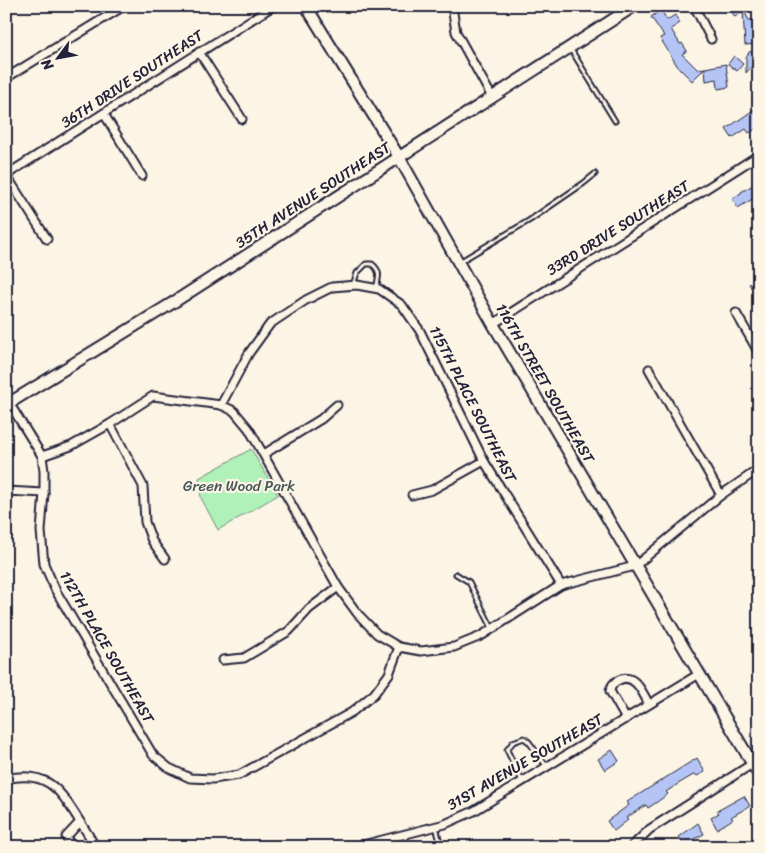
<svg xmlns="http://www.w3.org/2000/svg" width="765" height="853" font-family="Sriracha,sans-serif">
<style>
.green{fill:#b0f1b9;stroke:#698a7a}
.building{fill:#b4c4f4;stroke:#22223b}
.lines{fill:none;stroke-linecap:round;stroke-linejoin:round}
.lane-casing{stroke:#22223b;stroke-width:7}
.street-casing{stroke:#22223b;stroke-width:11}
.secondary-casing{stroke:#22223b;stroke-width:14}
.lane{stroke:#fcf5e5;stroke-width:3}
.street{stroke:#fcf5e5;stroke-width:7}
.secondary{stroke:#fcf5e5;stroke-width:10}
.labels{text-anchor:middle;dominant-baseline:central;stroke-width:4.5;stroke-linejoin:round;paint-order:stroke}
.street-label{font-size:15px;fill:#22223b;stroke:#fcf5e5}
.park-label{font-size:15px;fill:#46565a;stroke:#fcf5e5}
</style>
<rect width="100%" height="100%" fill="#fcf5e5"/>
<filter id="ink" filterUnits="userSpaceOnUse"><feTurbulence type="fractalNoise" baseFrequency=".02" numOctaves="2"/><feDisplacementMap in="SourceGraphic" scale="10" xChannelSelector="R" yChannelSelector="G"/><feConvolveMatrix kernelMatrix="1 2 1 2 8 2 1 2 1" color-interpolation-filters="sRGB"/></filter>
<g filter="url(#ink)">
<!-- green -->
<path class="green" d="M251 449 278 495 218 530 201 498 199 478Z"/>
<!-- building -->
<g class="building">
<path d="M728 6H741L749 20H756L757 44 745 45 743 12 735 17Z"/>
<path d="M661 10 667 20 675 15 680 23 671 29 680 44 682 43 687 51 682 54 697 69 705 68 692 81 678 67 660 38 664 36 651 17Z"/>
<path d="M750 51 758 59 746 73V57Z"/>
<path d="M734 56 743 64 737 71 728 64Z"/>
<path d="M726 64 729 87 718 89 717 79 706 81 705 68Z"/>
<path d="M759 106V127L749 133 746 129 732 138 726 129Z"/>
<path d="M755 184 759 190V195L738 208 732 199 741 193V192Z"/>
<path d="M759 278V300L749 284Z"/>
<path d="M612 750 619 761 605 770 598 759Z"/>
<path d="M697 758 705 772 697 776 695 774 678 784 666 792 668 794 657 802 648 808 646 805 626 818 628 820 614 831 607 821 629 805 627 802Z"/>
<path d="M744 796 750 806 731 817 733 819 717 829 711 818 719 813 717 811Z"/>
<path d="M698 823 704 834 694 839 698 847H685L679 837Z"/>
</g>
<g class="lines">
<defs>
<g id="lane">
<path d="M570 48 615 121"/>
<path d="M461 261 530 220 584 183 595 174"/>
<path d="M353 285 357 273 366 264H372C381 271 379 277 376 288"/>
<path d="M456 574 469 582 492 628"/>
<path d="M522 781 507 750 513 742 524 738 529 742 547 767"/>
<path d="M436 826 441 847"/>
<path d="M404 834 409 847"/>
</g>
<g id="street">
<path d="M452 6 456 32 492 97"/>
<path d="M694 6 711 39"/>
<path d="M199 52 242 119"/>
<path d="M6 78 124 6"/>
<path d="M104 114 142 176"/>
<path d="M6 175 273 6"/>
<path d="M6 175 47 239"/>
<path d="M736 313 759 353"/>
<path d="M493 324 759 155"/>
<path d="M649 369 721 495"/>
<path d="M6 398 42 456 44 471V493L41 531 44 564 56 591 153 755 169 768 190 778 213 779 239 775 352 712 374 694 389 674 399 647"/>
<path d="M221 405 249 353 270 324 306 300 332 287 357 285 379 289 402 305 420 331 484 461 561 585"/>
<path d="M110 424 143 486 145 522 152 541 165 559"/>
<path d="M264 454 321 419 337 405"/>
<path d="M42 456 71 446 110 424 153 396 221 405 234 411 249 429 338 587 357 613 377 634 399 647 421 651 454 647 481 636 561 585 635 566 721 495 759 469"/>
<path d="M6 491 44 493"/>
<path d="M412 495 432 490 484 461"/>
<path d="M223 660 244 658 289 631 309 609 338 587"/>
<path d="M626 719 610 691C611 685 614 682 619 680 635 672 643 694 649 704"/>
<path d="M6 779C45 770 58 787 77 817 83 827 90 836 95 847"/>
<path d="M71 847 66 837 80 822"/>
<path d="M355 847 445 824 474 811 699 674"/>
<path d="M631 847 650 829 752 764"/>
</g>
<g id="secondary">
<path d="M306 6 399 157 493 324 759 775"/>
<path d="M6 405 174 302 634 6"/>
</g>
</defs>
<!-- lane casing -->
<use href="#lane" class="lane-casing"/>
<!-- street casing -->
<use href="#street" class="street-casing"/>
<!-- secondary casing -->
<use href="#secondary" class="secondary-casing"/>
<!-- lane -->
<use href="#lane" class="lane"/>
<!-- street -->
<use href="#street" class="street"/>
<!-- secondary -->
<use href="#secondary" class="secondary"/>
</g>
</g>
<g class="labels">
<!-- street labels -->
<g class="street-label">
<text transform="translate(132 79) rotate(-33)">36TH DRIVE SOUTHEAST</text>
<text transform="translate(313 195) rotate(-33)">35TH AVENUE SOUTHEAST</text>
<text transform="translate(618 228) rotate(-32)">33RD DRIVE SOUTHEAST</text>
<text transform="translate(545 383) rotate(60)">116TH STREET SOUTHEAST</text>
<text transform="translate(473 404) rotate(63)">115TH PLACE SOUTHEAST</text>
<text transform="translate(107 647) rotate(60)">112TH PLACE SOUTHEAST</text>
<text transform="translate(525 762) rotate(-30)">31ST AVENUE SOUTHEAST</text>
</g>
<!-- park labels -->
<g class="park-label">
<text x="239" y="486">Green Wood Park</text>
</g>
</g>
<!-- margin -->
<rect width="765" height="853" fill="none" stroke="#fcf5e5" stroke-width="25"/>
<rect x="12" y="12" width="740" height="828" fill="none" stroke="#22223b" stroke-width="2" filter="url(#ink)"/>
<!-- north arrow -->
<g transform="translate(58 58) rotate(238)" stroke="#fcf5e5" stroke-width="4" paint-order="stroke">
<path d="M0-4L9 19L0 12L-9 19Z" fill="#22223b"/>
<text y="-8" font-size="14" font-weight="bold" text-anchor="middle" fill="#22223b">N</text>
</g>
</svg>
